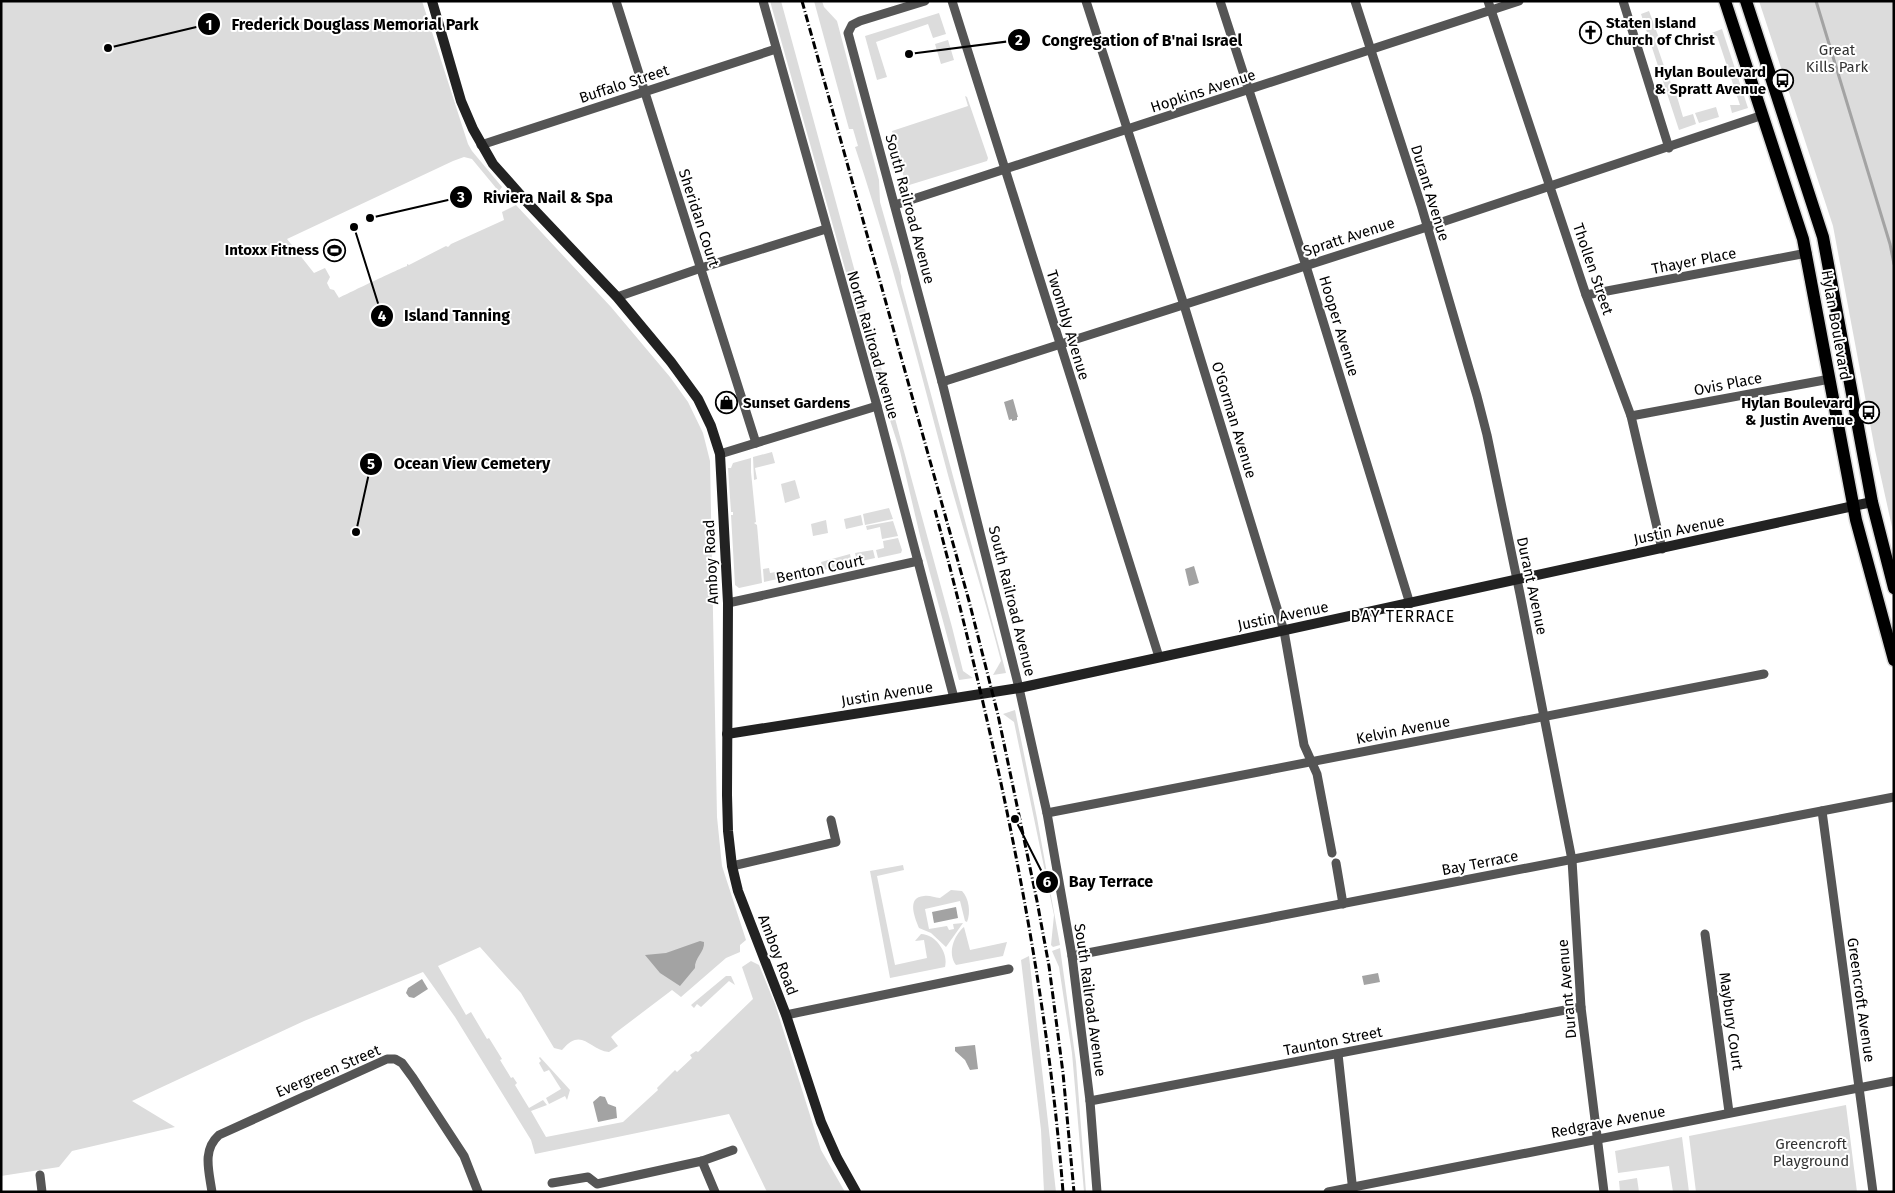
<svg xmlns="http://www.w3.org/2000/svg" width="1895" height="1193" font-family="'Fira Sans',sans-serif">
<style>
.green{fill:#dcdcdc}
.water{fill:#a3a3a3}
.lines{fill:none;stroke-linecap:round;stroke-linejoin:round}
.stream{stroke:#a3a3a3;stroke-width:3}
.primary-casing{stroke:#dbdbdb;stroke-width:15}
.street{stroke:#555;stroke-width:9}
.secondary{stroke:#222;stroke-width:10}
.primary{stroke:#000;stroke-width:12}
.rail{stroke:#000;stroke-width:3;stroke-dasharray:8 2.5 1 2.5;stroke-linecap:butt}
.labels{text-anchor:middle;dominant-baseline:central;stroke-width:4;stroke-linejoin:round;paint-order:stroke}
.poi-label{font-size:15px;font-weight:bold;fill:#000;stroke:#fff;text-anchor:end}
.park-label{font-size:15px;fill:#333;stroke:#fff}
.street-label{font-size:15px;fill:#000;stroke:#fff}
.neighbourhood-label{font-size:16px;letter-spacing:1px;fill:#000;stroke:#fff}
.leader{fill:none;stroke:#000;stroke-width:2}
.callout-dot{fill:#000;stroke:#fff;stroke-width:2}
.mark-label{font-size:15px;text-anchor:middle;font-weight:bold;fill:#fff}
.callout-label{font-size:16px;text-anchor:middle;font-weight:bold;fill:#000;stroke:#fff;stroke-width:4;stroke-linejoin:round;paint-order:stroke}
</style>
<rect width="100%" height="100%" fill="#fff"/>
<!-- green -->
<g class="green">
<path d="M1 1H422L468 144 472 151 502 187 499 191 496 188 472 159 464 157 453 161 287 239 314 273 325 268 330 277 327 283 330 289 334 290 339 298C342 296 403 267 407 266V264L409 265 446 246 448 247 451 244 504 220 502 212 516 205 611 307 670 377 688 402 703 433 710 461 717 817 722 866 746 940 740 945V952L726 958 681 997 672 990 614 1034 611 1037 618 1046 609 1052C589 1050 582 1026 562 1050L554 1048 521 993 480 947 438 966 466 1015 471 1012 487 1039 489 1038 502 1059 500 1060 511 1078 513 1077 517 1083 515 1085 529 1108 543 1100 547 1105 531 1111 546 1137 623 1122 658 1090 657 1088 675 1070 677 1072 692 1058 690 1055 696 1051 698 1052 753 999 742 967 751 961 759 965 775 1004 821 1150 845 1192H767L729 1114 535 1154 531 1140 455 1017 423 972 304 1021 132 1101 175 1127 72 1151 59 1167 1 1176Z"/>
<path d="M770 1H781L952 627 963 671 973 678 959 680 921 540 900 451 872 365Z"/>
<path d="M814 1H822L824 7 837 21 879 180 880 202 901 276V283L1006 673 993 675 1001 661C985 598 965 537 948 475 919 366 891 255 855 147L858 146 853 129H849Z"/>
<path d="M1759 1H1894V536L1875 450 1833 226Z"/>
<path d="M1649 11 1659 38 1655 40 1666 72H1668L1671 84 1673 83 1683 117 1693 114 1696 124 1679 130 1641 14Z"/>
<path d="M939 13 946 34 933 38 928 24 876 42 887 77 877 80 865 36Z"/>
<path d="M1722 29 1748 108 1732 113 1730 105H1740L1717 36 1709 34Z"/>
<path d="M948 40 954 60 941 64 935 44Z"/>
<path d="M965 96 967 97 988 158 987 161 906 186 892 131 968 106Z"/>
<path d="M1716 107 1719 117 1699 123 1695 113Z"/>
<path d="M772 452 775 463 755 468 757 479 754 480 753 457Z"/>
<path d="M751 458V472L756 522 754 523 757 525 762 583 739 588 735 585 731 515H733V512H731L728 468H731L733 463Z"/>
<path d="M795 480 800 498 785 503 781 484Z"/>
<path d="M889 508 893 519 865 525 863 514Z"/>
<path d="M861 515 863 525 846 529 844 519Z"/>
<path d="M826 520 828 533 813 536 811 524Z"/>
<path d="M893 521 898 536 882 539 880 527 867 530 866 526Z"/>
<path d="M898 538 902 550 901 553 878 558 876 550 884 548 883 541Z"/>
<path d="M873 550 875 558 857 562 855 553Z"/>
<path d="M850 554 851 559H854L855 563 823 570 821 562Z"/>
<path d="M769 568 770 573 781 571 782 578 764 582 763 569Z"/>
<path d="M1015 710 1037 818 1060 945 1053 947 1051 945 1054 915 1014 722 1003 714Z"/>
<path d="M903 865 904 870 877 876 895 965 927 958 924 940 915 941 921 934C936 934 949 954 945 967L890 978 870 871Z"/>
<path d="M951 890 962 891C969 898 971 913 967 922L965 921 960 901 925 909 929 929 947 926 949 930 954 929 953 924 963 923 946 947 931 933 919 928C915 918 906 897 924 896 930 895 934 898 940 898Z"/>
<path d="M964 927 970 950 1007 942 1003 956 956 965C947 953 954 935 964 927Z"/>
<path d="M1060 948 1076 1062 1086 1192H1084L1072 1053 1059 967 1052 951Z"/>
<path d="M1029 956 1056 1192H1044L1041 1130 1021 960Z"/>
<path d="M726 976H731L735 985 729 981 701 1007 697 1004 694 1008 691 1005Z"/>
<path d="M540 1057 570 1090 567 1100 565 1096 549 1104 546 1098 561 1089 549 1070 544 1072 539 1063 541 1061 539 1058Z"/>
<path d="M1846 1105 1857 1192H1696L1689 1136Z"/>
<path d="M1682 1137 1689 1192H1673L1669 1166 1618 1173 1615 1151Z"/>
<path d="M1637 1178 1639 1192H1620L1619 1181Z"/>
</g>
<!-- water -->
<g class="water">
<path d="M1013 399 1018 417H1017V420L1012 421V419L1009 420 1004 402Z"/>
<path d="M1194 566 1199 583 1189 586 1185 569Z"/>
<path d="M956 907 958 918 934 923 932 912Z"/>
<path d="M700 941 704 942C705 952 694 958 695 968L680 986 660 973 645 955 666 953Z"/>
<path d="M1378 973 1380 982 1364 985 1362 976Z"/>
<path d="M422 979 428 989 414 998 409 997 406 993 408 988Z"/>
<path d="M975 1045 978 1069 970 1070 965 1060 955 1051V1047Z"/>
<path d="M600 1096 605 1097 608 1104 616 1107 617 1118 598 1122 593 1102Z"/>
</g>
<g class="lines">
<!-- stream -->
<path class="stream" d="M1816 1 1890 244 1894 264"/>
<defs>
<g id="primary">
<path d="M1725 1 1803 239 1856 520 1894 660"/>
<path d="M1746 1 1823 237 1872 502 1894 588"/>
</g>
</defs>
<!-- primary casing -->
<use href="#primary" class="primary-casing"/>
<!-- street -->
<g class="street">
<path d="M616 1 756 443"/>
<path d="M763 1 877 406 954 698"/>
<path d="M925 1 860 21 852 25 848 33 942 382 1019 688 1047 813 1072 956 1090 1101 1097 1192"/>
<path d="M952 1 1159 657"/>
<path d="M1086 1 1184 305 1284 631 1304 745 1317 774 1332 853"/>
<path d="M1220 1 1306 266 1410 604"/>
<path d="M1355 1 1421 205 1477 396 1487 435 1520 594 1572 860 1581 1007 1604 1192"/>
<path d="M1488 1 1586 295 1631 416 1662 549"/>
<path d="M1623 1 1669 148"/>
<path d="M481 145 776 49"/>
<path d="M895 205 1519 1"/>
<path d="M1586 295 1807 253"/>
<path d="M617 297 701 268 826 229"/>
<path d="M942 382 1427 227 1763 115"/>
<path d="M1631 416 1830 379"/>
<path d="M720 454 877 406"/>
<path d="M728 603 918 561"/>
<path d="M1822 811 1873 1192"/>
<path d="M1047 813 1764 674"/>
<path d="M1336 863 1343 904"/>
<path d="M732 866 836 842 831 820"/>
<path d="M1705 934 1729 1112"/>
<path d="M1072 956 1894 797"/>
<path d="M786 1015 1009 969"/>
<path d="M1338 1054 1353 1192"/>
<path d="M1090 1101 1581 1007"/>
<path d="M702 1161 715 1192"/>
<path d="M40 1175 42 1192"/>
<path d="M552 1183 588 1177 597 1184 702 1161 733 1150"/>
<path d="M212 1192C209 1171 202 1150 219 1135L387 1059H395L402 1063 413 1078 464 1156 478 1192"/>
<path d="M1328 1192 1894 1081"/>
</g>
<!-- secondary -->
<g class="secondary">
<path d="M432 1 461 101 473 129 493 164 525 200 617 297 671 362 698 399 711 426 720 454 728 603 727 795 728 831 732 866 738 891 786 1015 821 1122 837 1158 856 1192"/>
<path d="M727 734 1019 688 1872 502"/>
</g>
<!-- primary -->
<use href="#primary" class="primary"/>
<!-- rail -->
<g class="rail">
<path d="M802 1 969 601 998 715 1037 901 1049 966 1063 1073 1074 1192"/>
<path d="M935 510C994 734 1045 961 1063 1192"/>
</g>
</g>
<!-- icons -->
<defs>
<symbol id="church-ring" viewBox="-11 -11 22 22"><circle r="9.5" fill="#fff" stroke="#000" stroke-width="1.5"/><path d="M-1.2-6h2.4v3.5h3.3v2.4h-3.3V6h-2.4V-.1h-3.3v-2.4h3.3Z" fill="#000"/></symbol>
<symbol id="bus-ring" viewBox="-11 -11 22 22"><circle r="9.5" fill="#fff" stroke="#000" stroke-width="1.5"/><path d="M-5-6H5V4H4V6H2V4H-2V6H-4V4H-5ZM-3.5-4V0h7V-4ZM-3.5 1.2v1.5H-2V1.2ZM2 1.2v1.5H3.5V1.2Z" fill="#000"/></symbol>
<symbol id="stadium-ring" viewBox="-11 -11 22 22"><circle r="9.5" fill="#fff" stroke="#000" stroke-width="1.5"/><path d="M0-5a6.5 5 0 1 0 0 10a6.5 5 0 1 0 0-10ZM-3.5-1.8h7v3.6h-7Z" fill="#000"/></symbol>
<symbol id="shop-ring" viewBox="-11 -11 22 22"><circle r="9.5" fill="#fff" stroke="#000" stroke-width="1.5"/><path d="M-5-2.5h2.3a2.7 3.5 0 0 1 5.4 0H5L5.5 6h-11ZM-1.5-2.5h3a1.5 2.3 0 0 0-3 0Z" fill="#000"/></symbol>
</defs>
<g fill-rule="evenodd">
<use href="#church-ring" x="1578" y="20" width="25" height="25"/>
<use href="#bus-ring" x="1770" y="68" width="25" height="25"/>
<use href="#stadium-ring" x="322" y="238" width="25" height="25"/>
<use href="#shop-ring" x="714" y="390" width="25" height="25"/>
<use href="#bus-ring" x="1856" y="400" width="25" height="25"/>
</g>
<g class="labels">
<!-- poi labels -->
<g class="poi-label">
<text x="1606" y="23" text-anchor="start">Staten Island<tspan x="1606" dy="17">Church of Christ</tspan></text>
<text x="1766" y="72">Hylan Boulevard<tspan x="1766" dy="17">&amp; Spratt Avenue</tspan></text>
<text x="319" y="250">Intoxx Fitness</text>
<text x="743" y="403" text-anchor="start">Sunset Gardens</text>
<text x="1853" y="403">Hylan Boulevard<tspan x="1853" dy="17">&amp; Justin Avenue</tspan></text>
</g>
<!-- park labels -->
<g class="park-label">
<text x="1837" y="50">Great<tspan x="1837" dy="17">Kills Park</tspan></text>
<text x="1811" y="1144">Greencroft<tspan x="1811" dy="17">Playground</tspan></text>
</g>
<!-- street labels -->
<g class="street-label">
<text transform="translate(624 84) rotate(-18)">Buffalo Street</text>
<text transform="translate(1203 91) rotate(-18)">Hopkins Avenue</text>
<text transform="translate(1430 193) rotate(73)">Durant Avenue</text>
<text transform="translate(910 209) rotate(75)">South Railroad Avenue</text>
<text transform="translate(699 218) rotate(72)">Sheridan Court</text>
<text transform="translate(1349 237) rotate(-18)">Spratt Avenue</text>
<text transform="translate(1694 261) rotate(-11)">Thayer Place</text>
<text transform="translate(1593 269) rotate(71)">Thollen Street</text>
<text transform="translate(1068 325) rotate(73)">Twombly Avenue</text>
<text transform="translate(1836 325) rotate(80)">Hylan Boulevard</text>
<text transform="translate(1339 326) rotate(73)">Hooper Avenue</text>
<text transform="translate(873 345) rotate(74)">North Railroad Avenue</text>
<text transform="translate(1728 384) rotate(-11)">Ovis Place</text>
<text transform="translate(1234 420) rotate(73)">O'Gorman Avenue</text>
<text transform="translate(1679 530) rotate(-12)">Justin Avenue</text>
<text transform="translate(711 562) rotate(-93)">Amboy Road</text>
<text transform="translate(820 569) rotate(-12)">Benton Court</text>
<text transform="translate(1532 586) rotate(78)">Durant Avenue</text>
<text transform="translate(1012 601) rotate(76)">South Railroad Avenue</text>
<text transform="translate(1283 616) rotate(-12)">Justin Avenue</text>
<text transform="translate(887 694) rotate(-9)">Justin Avenue</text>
<text transform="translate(1403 730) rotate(-11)">Kelvin Avenue</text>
<text transform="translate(1480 863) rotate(-11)">Bay Terrace</text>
<text transform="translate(778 955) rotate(69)">Amboy Road</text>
<text transform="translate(1567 989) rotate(-95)">Durant Avenue</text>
<text transform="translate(1090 1000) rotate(82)">South Railroad Avenue</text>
<text transform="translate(1861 1000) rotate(82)">Greencroft Avenue</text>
<text transform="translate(1731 1021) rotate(82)">Maybury Court</text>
<text transform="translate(1333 1041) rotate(-11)">Taunton Street</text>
<text transform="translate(328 1071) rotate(-23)">Evergreen Street</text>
<text transform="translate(1608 1122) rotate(-11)">Redgrave Avenue</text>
</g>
<!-- neighbourhood labels -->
<g class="neighbourhood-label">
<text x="1403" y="616">BAY TERRACE</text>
</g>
</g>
<!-- callouts -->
<path class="leader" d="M108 48L209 24M909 54L1019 40M370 218L461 197M354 227L382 316M356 532L371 464M1015 819L1047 882"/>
<g class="callout-dot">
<circle cx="108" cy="48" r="5"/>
<circle cx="909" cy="54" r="5"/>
<circle cx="370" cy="218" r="5"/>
<circle cx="354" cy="227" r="5"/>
<circle cx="356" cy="532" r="5"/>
<circle cx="1015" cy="819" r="5"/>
<circle cx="209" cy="24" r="12"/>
<circle cx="1019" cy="40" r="12"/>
<circle cx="461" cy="197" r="12"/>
<circle cx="382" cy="316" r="12"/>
<circle cx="371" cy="464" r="12"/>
<circle cx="1047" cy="882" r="12"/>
</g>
<g class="mark-label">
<text x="209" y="30">1</text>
<text x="1019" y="45">2</text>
<text x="461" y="202">3</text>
<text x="382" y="321">4</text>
<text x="371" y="469">5</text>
<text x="1047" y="887">6</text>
</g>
<g class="callout-label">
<text x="355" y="30">Frederick Douglass Memorial Park</text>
<text x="1142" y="46">Congregation of B'nai Israel</text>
<text x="548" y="203">Riviera Nail &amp; Spa</text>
<text x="457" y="321">Island Tanning</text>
<text x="472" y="469">Ocean View Cemetery</text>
<text x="1111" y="887">Bay Terrace</text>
</g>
<!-- border -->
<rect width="1895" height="1193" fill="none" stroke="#000000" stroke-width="5"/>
</svg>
